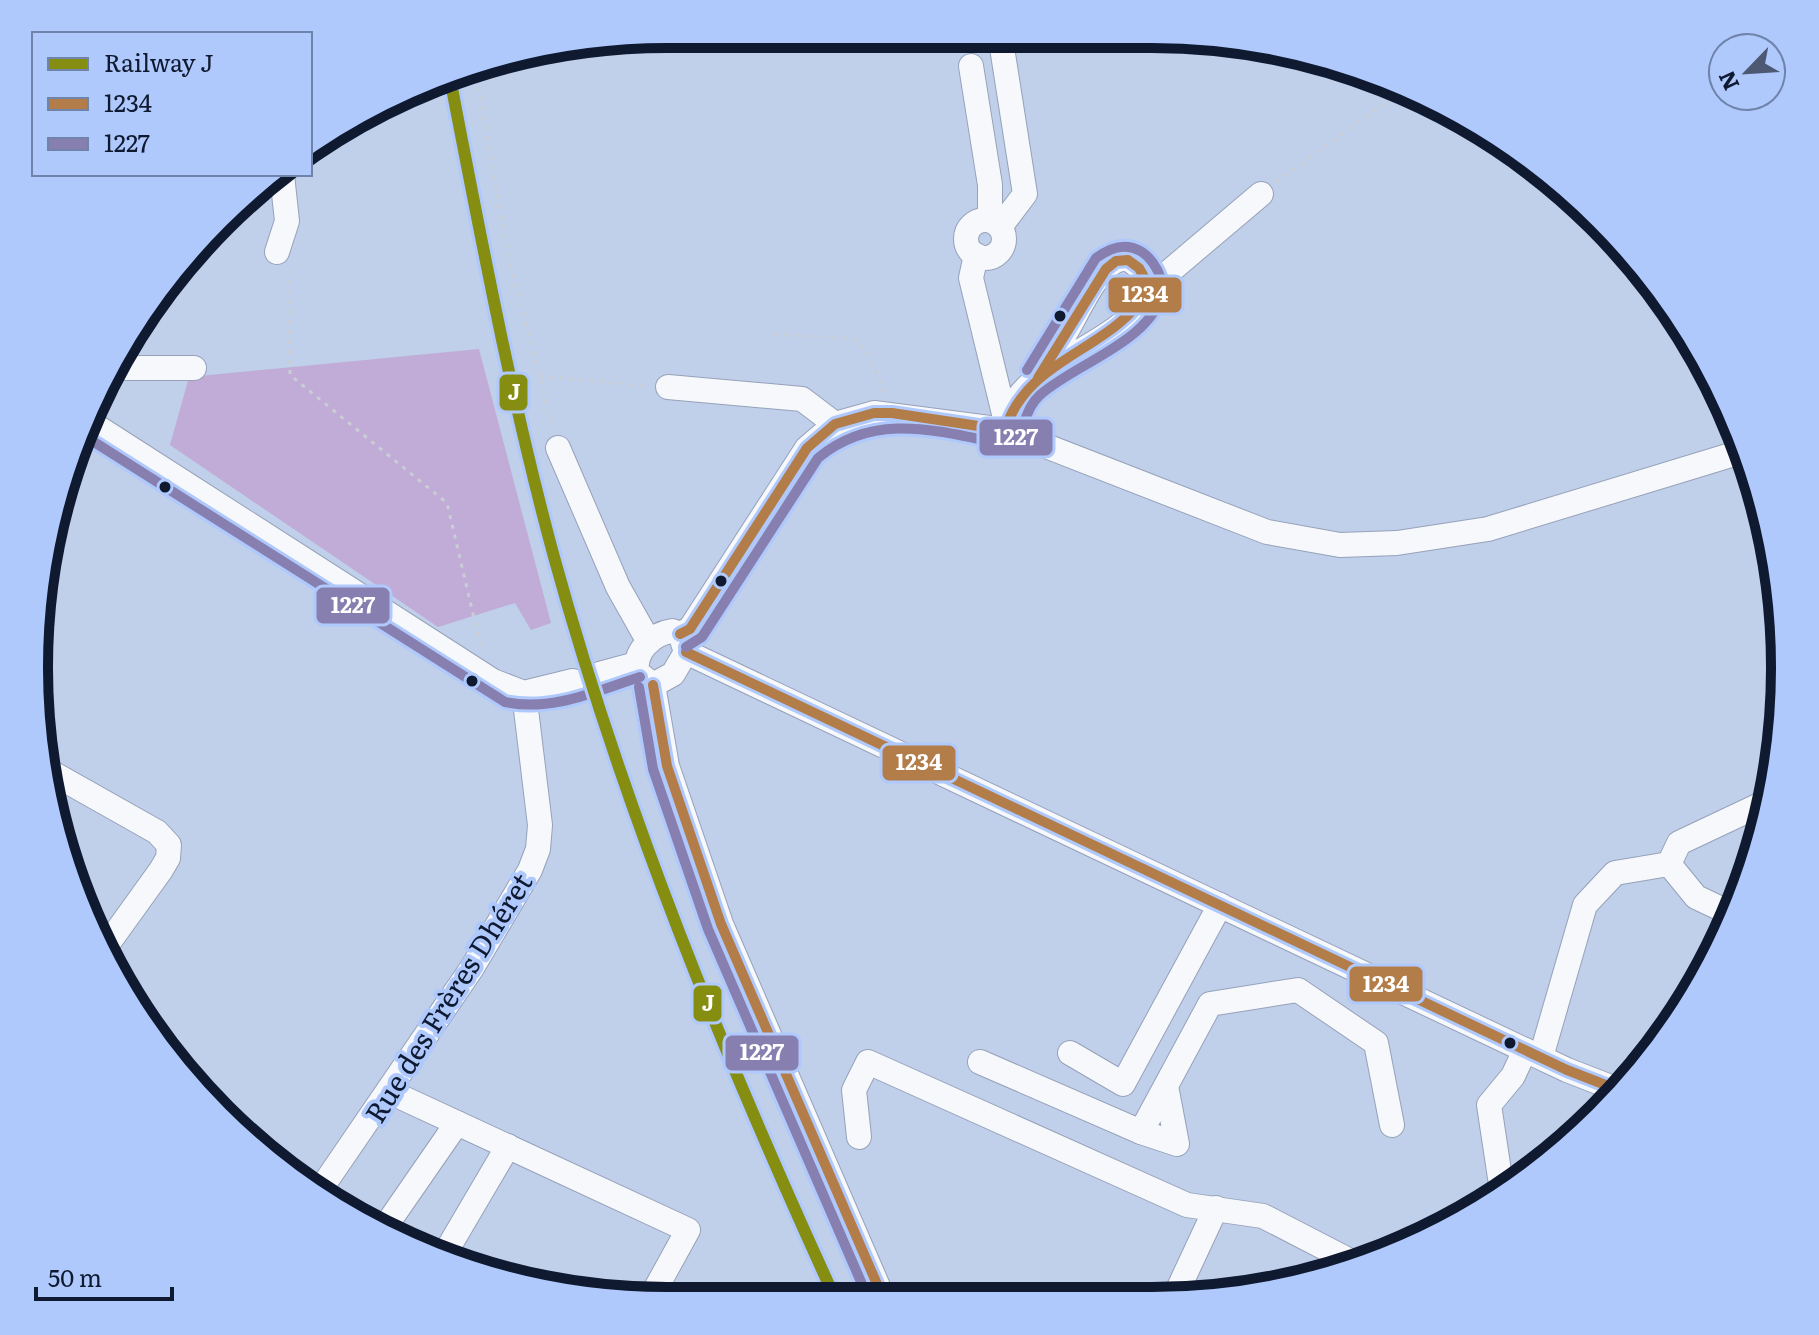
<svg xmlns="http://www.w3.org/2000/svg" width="1819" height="1335" font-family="Literata,serif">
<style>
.green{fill:#c0acd6}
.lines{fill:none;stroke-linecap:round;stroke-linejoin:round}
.minor-casing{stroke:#96a2b9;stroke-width:26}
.path{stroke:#c9ced6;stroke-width:3;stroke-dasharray:4 6;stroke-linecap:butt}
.minor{stroke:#f6f8fc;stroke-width:24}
.bus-1-casing{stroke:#afc9fc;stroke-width:16}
.bus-2-casing{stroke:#afc9fc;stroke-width:16}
.bus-1{stroke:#b37d4a;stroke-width:10}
.bus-2{stroke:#877faf;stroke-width:10}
.rail-1-casing{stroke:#afc9fc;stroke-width:18}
.rail-1{stroke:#868e11;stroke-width:12}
.bus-dot{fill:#0f1a31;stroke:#afc9fc;stroke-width:3}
.labels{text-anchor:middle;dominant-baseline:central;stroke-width:8;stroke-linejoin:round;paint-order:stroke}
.street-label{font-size:28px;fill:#0f1a31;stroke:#afc9fc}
.rim{fill:none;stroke:#0f1a31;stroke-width:10}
.line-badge{stroke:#afc9fc;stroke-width:3}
.badge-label{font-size:22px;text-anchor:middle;font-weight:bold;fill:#fff}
</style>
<rect width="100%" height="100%" fill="#c0cfea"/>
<!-- green -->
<path class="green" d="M479 349 551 623 531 630 515 603 438 627 170 445 189 377Z"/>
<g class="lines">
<defs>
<g id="minor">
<path d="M1000 35 1025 194 1000 227"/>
<path d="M971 66 990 185V220"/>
<circle cx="985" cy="239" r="19"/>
<path d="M277 252 287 221 282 175"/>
<path d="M976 255 971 278 1006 422"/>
<path d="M1150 288 1261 194"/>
<path d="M112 368H194"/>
<path d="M668 387 802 399 835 424"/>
<path d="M88 421 493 681 524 693 573 681"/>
<path d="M1005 430C1012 360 1127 350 1150 288 1121 217 1087 295 1070 325 1060 343 1048 360 1038 378"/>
<path d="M558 448 618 587 649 642"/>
<path d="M672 631 680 634 686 652 673 674 653 685 637 672C634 651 652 634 672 631Z"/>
<path d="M680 634 690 629 807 448 835 424 874 413 1005 430 1267 532 1340 545 1397 543 1488 529 1744 451"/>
<path d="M686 652 1567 1070 1621 1091"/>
<path d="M599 674 636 664"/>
<path d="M653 685 667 766 721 924 883 1298"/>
<path d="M47 770 157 832 169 845 168 858 161 870 107 945"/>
<path d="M1669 864 1679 843 1768 801"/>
<path d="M1070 1053 1123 1084 1220 905"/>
<path d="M1541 1057 1585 905 1615 873 1669 864 1696 897 1732 914"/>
<path d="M980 1062 1141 1132"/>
<path d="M1166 1086 1177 1144 1141 1132 1210 1004 1298 990 1376 1043 1392 1125"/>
<path d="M390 1092 688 1230 650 1299"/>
<path d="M859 1137 854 1090 868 1062 1187 1205 1263 1216 1354 1263"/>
<path d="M1502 1191 1489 1105 1513 1076 1525 1050"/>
<path d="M318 1193 472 968 530 870 538 849 540 825 524 693"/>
<path d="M383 1230 457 1123"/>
<path d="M444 1255 508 1146"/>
<path d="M1175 1296 1216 1208"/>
</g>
</defs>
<!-- minor casing -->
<use href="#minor" class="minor-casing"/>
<!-- path -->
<g class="path">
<path d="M475 67 509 260 553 429"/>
<path d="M1276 182 1399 93"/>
<path d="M288 270 290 375 447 503 481 648"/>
<path d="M773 334 854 339 868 353 885 394"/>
<path d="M540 376 648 386"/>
</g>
<!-- minor -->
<use href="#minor" class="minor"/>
<defs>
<g id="bus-1">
<path d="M1005 430C1028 356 1112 352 1150 288L1139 268 1128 260 1116 261 1106 269 1038 378"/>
<path d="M680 634 690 629 807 448 835 424 874 413H892L1005 430"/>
<path d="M686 652 1567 1070 1621 1091"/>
<path d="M653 685 667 766 721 924 883 1298"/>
</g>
<g id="bus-2">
<path d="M83 435 505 702C552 712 596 691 640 677"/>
<path d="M686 647 702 637 818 458C875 411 937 431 1004 444L1013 442C1026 428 1025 408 1040 395 1077 362 1153 342 1164 288 1154 251 1129 234 1096 258L1027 370"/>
<path d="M639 687 653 769 708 929 868 1298"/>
</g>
</defs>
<!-- bus-1 casing -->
<use href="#bus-1" class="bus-1-casing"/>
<!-- bus-2 casing -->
<use href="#bus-2" class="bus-2-casing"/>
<!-- bus-1 -->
<use href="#bus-1" class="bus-1"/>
<!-- bus-2 -->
<use href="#bus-2" class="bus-2"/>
<defs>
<path id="rail-1" d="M450 78C481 238 511 399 554 557 624 812 725 1058 835 1298"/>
</defs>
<!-- rail-1 casing -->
<use href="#rail-1" class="rail-1-casing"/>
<!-- rail-1 -->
<use href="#rail-1" class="rail-1"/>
</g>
<!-- markers -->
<g class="bus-dot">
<circle cx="1060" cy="316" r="7"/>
<circle cx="165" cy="487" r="7"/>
<circle cx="721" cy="581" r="7"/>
<circle cx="472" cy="681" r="7"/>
<circle cx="1510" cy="1043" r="7"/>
</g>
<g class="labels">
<!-- street labels -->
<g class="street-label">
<text transform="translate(447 997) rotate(-58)">Rue des Frères Dhéret</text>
</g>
</g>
<!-- crop -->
<path d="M0 0H1819V1335H0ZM667 48H1152A619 619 0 0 1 1771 667V668A619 619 0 0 1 1152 1287H667A619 619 0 0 1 48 668V667A619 619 0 0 1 667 48Z" fill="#afc9fc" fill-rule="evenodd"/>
<path class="rim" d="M667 48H1152A619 619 0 0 1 1771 667V668A619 619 0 0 1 1152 1287H667A619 619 0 0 1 48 668V667A619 619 0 0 1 667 48Z"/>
<g class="line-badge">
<rect x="1107" y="276" width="76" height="38" rx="8" fill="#b37d4a"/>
<rect x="498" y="373" width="31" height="39" rx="8" fill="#868e11"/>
<rect x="978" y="418" width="76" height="39" rx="8" fill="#877faf"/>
<rect x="315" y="586" width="76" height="39" rx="8" fill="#877faf"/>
<rect x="881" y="744" width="76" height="38" rx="8" fill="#b37d4a"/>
<rect x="1348" y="965" width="76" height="38" rx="8" fill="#b37d4a"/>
<rect x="692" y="984" width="31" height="39" rx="8" fill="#868e11"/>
<rect x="724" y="1034" width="76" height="38" rx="8" fill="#877faf"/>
</g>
<g class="badge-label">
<text x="1145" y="302">1234</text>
<text x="514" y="400">J</text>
<text x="1016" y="445">1227</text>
<text x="353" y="613">1227</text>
<text x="919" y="770">1234</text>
<text x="1386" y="992">1234</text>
<text x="708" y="1011">J</text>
<text x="762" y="1060">1227</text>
</g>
<!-- legend -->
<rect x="32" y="32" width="280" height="144" fill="#afc9fc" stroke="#6f83ab" stroke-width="2"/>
<rect x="48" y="58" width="40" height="12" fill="#868e11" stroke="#6f83ab" stroke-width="2"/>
<text x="104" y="72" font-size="24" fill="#0f1a31">Railway J</text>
<rect x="48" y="98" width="40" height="12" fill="#b37d4a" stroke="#6f83ab" stroke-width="2"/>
<text x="104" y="112" font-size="24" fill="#0f1a31">1234</text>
<rect x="48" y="138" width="40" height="12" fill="#877faf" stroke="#6f83ab" stroke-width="2"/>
<text x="104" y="152" font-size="24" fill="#0f1a31">1227</text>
<!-- north arrow -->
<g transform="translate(1747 72) rotate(245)"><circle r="38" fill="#afc9fc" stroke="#6f83ab" stroke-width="2"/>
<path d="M0-6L14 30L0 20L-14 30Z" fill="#4d5972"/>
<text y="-12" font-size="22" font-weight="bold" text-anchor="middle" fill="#0f1a31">N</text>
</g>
<!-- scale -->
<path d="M36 1287v12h136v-12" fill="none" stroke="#0f1a31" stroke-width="4"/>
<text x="48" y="1287" font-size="24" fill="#0f1a31" stroke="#afc9fc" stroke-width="6" paint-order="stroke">50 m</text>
</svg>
